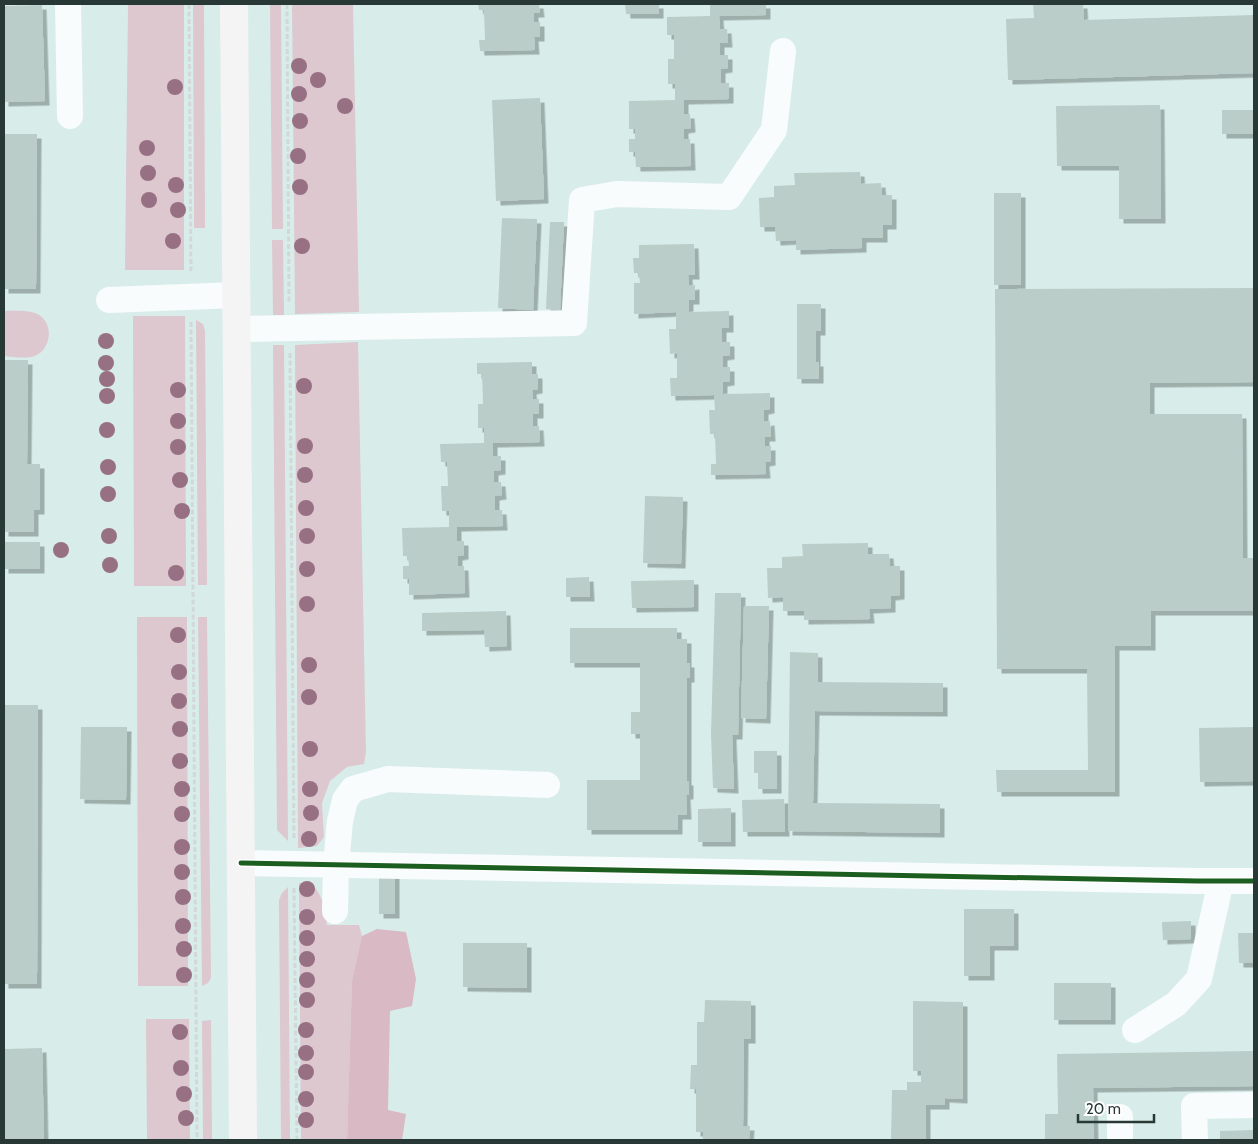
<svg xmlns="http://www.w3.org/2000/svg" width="1258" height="1144" font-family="Cabin,sans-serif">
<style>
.green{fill:#dcc8ce}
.forest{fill:#d9b9c3}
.building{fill:#bbcdc9;filter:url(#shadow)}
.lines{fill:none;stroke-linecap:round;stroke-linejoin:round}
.path{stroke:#d2d8d7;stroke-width:3;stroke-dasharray:5 2.5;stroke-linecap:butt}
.minor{stroke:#f9fcfc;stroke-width:26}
.major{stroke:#f5f4f4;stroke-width:28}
.cycleway-casing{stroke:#fff;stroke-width:8}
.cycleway{stroke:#1b5e20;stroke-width:5}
.tree{fill:#987084}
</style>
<defs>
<filter id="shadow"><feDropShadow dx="4.5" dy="4.5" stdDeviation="0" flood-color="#0004"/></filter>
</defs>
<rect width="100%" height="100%" fill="#d8ede9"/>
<!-- green -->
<g class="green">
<path d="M128 4H184V270H125Z"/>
<path d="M193 4H204L205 228H194Z"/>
<path d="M270 4H281L283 229H272Z"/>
<path d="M292 4H353L359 312 295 314Z"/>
<path d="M272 240H283L284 315H273Z"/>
<path d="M4 311C14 311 25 310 35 313 54 320 53 348 35 356 26 359 13 357 4 356Z"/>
<path d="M133 316H185L186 586H134Z"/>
<path d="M196 320 203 324 205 331 207 585H198Z"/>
<path d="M358 342 366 752 364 764 347 767 330 781 322 803 324 837 317 846 298 848 295 345Z"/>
<path d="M273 345H284L288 841 277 830Z"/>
<path d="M137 617H187L188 986H138Z"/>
<path d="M198 617H207L211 978 208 983 202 986Z"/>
<path d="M299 883 313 885C323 897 326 910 327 925H359L362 936 352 980 347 1140H301Z"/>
<path d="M288 887 290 1140H281L279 900 282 893Z"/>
<path d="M146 1019H189L190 1140H147Z"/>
<path d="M211 1020 212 1140H203L202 1021Z"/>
</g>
<!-- forest -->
<path class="forest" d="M377 929 406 932 416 979 412 1006 390 1011 388 1110 406 1114 402 1140H347L352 980 362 936Z"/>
<!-- building -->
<g class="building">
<path d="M478 4H539L540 13H534V22H540V37H534L535 50 480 51 479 40H485L484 10H479Z"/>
<path d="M625 4H659V14H626Z"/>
<path d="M710 4H766V15L719 16 720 29H727L728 43H720V55H728V68L721 69V83H729V99L684 100V114H690L691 128 684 129V139H690L691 166 636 167 635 152H629V139H635V129H629V101L675 100V84H668V59H674V35H667V17L710 16Z"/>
<path d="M1033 4H1083L1084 20 1254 15V73L1008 80 1006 19 1034 18Z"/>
<path d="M42 5 45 101 4 102V6Z"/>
<path d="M540 98 544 199 496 201 492 100Z"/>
<path d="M1160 105 1161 219H1119V166H1057L1056 106Z"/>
<rect x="1222" y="110" width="32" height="24"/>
<path d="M4 134H37L36 289H4Z"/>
<path d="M860 172 861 184 881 183 882 195H892V225H883V238H862V248L796 250V240L776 241 775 227H760L759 198 774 197V186L795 185 794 173Z"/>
<rect x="994" y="193" width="27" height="92"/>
<path d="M502 218 537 219 533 310 498 308Z"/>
<path d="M550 222H564L560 310 546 309Z"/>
<path d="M694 244 695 275H688L689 286 695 285V300H689V312L729 311V328H722V342H730V355L723 356V367H730V381L723 382V394L770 393V409L764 410V422L770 421 771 437H765V446H771V461L765 462 766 474 711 475V464H716L715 434H710L709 410H715L714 395 671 396 670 378H677V353L670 354 669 329H676V312L634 314V283H640L639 273H634L633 258H639V245Z"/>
<path d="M1254 288V382L1150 383V414H1242L1243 558H1254V611H1151V646H1115V792H997L996 770H1088L1087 669H997L995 289Z"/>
<path d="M797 304H821V331H816V362H819V379H797Z"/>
<path d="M4 360H28L27 464H40V510H34V532H4Z"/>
<path d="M532 362V374H538V389L532 390 533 399H539V414H533V426H539L540 442 493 443V456H501V470L494 471V482H501L502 495 495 496V510H502L503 526 457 527V541H464V555L458 556V566H464L465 593 409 595V579H403V566H409L408 556H403L402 528 449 527V511H442L441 486H448L447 462H441L440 444 484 443V428H478V404H483L482 374H477V363Z"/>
<path d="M645 496 683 497 681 564 643 563Z"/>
<rect x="4" y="542" width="36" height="27"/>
<path d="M868 543V554H889L890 566H900V595L891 596V608L869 609 870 619 804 620V611H783V597L768 598 767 568H782V557L803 556 802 544Z"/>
<path d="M589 577 590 597H566V578Z"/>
<path d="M694 580V607L632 608 631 581Z"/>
<path d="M715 593H741L738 735H732L734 789 713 788 711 734Z"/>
<path d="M744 606H769L766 719 741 718Z"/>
<path d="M506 611 507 646 485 647 484 630 422 631V613Z"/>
<path d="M570 628H677V639H687V663H690V678H687V781H689V795H686L687 815H678V830H587V780H640V734H631V712H640V663H570Z"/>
<path d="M790 652 818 653V682L943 683V712L815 711 813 803 940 804V833L788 831Z"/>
<path d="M4 705H38L37 984H4Z"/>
<path d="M81 727H127L126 800 80 799Z"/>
<path d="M1254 727V781L1200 782 1199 728Z"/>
<path d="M754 751H777V789H758V773H754Z"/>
<path d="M784 799 785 832H743L742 800Z"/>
<path d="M731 808V842H698V809Z"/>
<rect x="379" y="873" width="16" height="41"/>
<path d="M964 909H1014V946H990V976H964Z"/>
<path d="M1191 921V939L1163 940 1162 922Z"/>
<path d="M1238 933H1254V963H1239Z"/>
<path d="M463 943H527V988L463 987Z"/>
<rect x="1054" y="983" width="57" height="37"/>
<path d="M705 1000 751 1001V1039H744L743 1126H750L749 1140H703V1132H696V1089H690L691 1065H697V1022H704Z"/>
<path d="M913 1001 963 1002V1099L945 1098V1105H926V1140H891L892 1090H907V1082H921V1071H913Z"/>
<path d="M42 1048 44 1140H4V1049Z"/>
<path d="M1254 1051V1086L1093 1088 1094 1140H1045V1114H1058L1057 1054Z"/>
<path d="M1254 1130V1140H1220V1131Z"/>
</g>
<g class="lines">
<!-- path -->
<g class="path">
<path d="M189 4 191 271"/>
<path d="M287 4 289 302"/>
<path d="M191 322 197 1140"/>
<path d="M290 353 294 840"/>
<path d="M294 888 297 1140"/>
</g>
<!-- minor -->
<g class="minor">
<path d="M68 4 70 116"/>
<path d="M109 300 236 295"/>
<path d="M237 329 574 323 582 200 617 194 729 197 774 130 783 51"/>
<path d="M241 863 1197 881H1254"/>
<path d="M335 911 336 865 340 821 345 800 353 789 388 779 547 785"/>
<path d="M1135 1030 1176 1004 1199 979 1221 881"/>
<path d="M1120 1117V1140"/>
<path d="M1195 1140 1194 1106 1254 1105"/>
</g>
<!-- major -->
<path class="major" d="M234 4 243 1140"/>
<defs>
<path id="cycleway" d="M241 863 1197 881H1254"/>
</defs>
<!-- cycleway casing -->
<use href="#cycleway" class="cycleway-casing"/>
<!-- cycleway -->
<use href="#cycleway" class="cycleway"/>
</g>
<!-- trees -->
<g class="tree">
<circle cx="299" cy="66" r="8"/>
<circle cx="318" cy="80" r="8"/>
<circle cx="175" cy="87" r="8"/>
<circle cx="299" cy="94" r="8"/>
<circle cx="345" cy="106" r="8"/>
<circle cx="300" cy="121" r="8"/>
<circle cx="147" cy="148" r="8"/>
<circle cx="298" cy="156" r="8"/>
<circle cx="148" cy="173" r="8"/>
<circle cx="176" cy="185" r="8"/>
<circle cx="300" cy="187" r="8"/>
<circle cx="149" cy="200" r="8"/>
<circle cx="178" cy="210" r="8"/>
<circle cx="173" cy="241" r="8"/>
<circle cx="302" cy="246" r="8"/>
<circle cx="106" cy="341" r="8"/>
<circle cx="106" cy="363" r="8"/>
<circle cx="107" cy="379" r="8"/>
<circle cx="304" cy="386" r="8"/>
<circle cx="178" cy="390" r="8"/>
<circle cx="107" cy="396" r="8"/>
<circle cx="178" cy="421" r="8"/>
<circle cx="107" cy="430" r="8"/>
<circle cx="305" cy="446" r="8"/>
<circle cx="178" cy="447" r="8"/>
<circle cx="108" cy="467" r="8"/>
<circle cx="305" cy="475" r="8"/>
<circle cx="180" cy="480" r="8"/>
<circle cx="108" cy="494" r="8"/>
<circle cx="306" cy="508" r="8"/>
<circle cx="182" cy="511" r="8"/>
<circle cx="109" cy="536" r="8"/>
<circle cx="307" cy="536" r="8"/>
<circle cx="61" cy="550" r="8"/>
<circle cx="110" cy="565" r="8"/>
<circle cx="307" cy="569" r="8"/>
<circle cx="176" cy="573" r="8"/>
<circle cx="307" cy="604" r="8"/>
<circle cx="178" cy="635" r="8"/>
<circle cx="309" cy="665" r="8"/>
<circle cx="179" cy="672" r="8"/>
<circle cx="309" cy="697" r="8"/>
<circle cx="179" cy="701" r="8"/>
<circle cx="180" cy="729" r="8"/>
<circle cx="310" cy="749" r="8"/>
<circle cx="180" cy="761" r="8"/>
<circle cx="182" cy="789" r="8"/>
<circle cx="310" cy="789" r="8"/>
<circle cx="311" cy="813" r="8"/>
<circle cx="182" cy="814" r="8"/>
<circle cx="309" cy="839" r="8"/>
<circle cx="182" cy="847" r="8"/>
<circle cx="182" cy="872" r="8"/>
<circle cx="307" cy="889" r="8"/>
<circle cx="183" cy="897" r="8"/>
<circle cx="307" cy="917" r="8"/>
<circle cx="183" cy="926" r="8"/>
<circle cx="307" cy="938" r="8"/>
<circle cx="184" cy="949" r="8"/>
<circle cx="307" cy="959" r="8"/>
<circle cx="184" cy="975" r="8"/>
<circle cx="307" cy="980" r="8"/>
<circle cx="307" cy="1000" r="8"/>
<circle cx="306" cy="1030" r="8"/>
<circle cx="180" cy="1032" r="8"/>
<circle cx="306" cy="1053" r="8"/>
<circle cx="181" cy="1068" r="8"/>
<circle cx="306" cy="1072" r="8"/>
<circle cx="184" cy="1094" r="8"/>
<circle cx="306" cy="1099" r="8"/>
<circle cx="186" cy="1118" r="8"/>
<circle cx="306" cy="1120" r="8"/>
</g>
<!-- border -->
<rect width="1258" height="1144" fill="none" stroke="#283835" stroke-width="10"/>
<!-- scale -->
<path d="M1078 1114v8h76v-8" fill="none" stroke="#283835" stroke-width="2.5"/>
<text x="1086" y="1114" font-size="15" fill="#283835" stroke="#ffffff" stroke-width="4" paint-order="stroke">20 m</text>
</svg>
